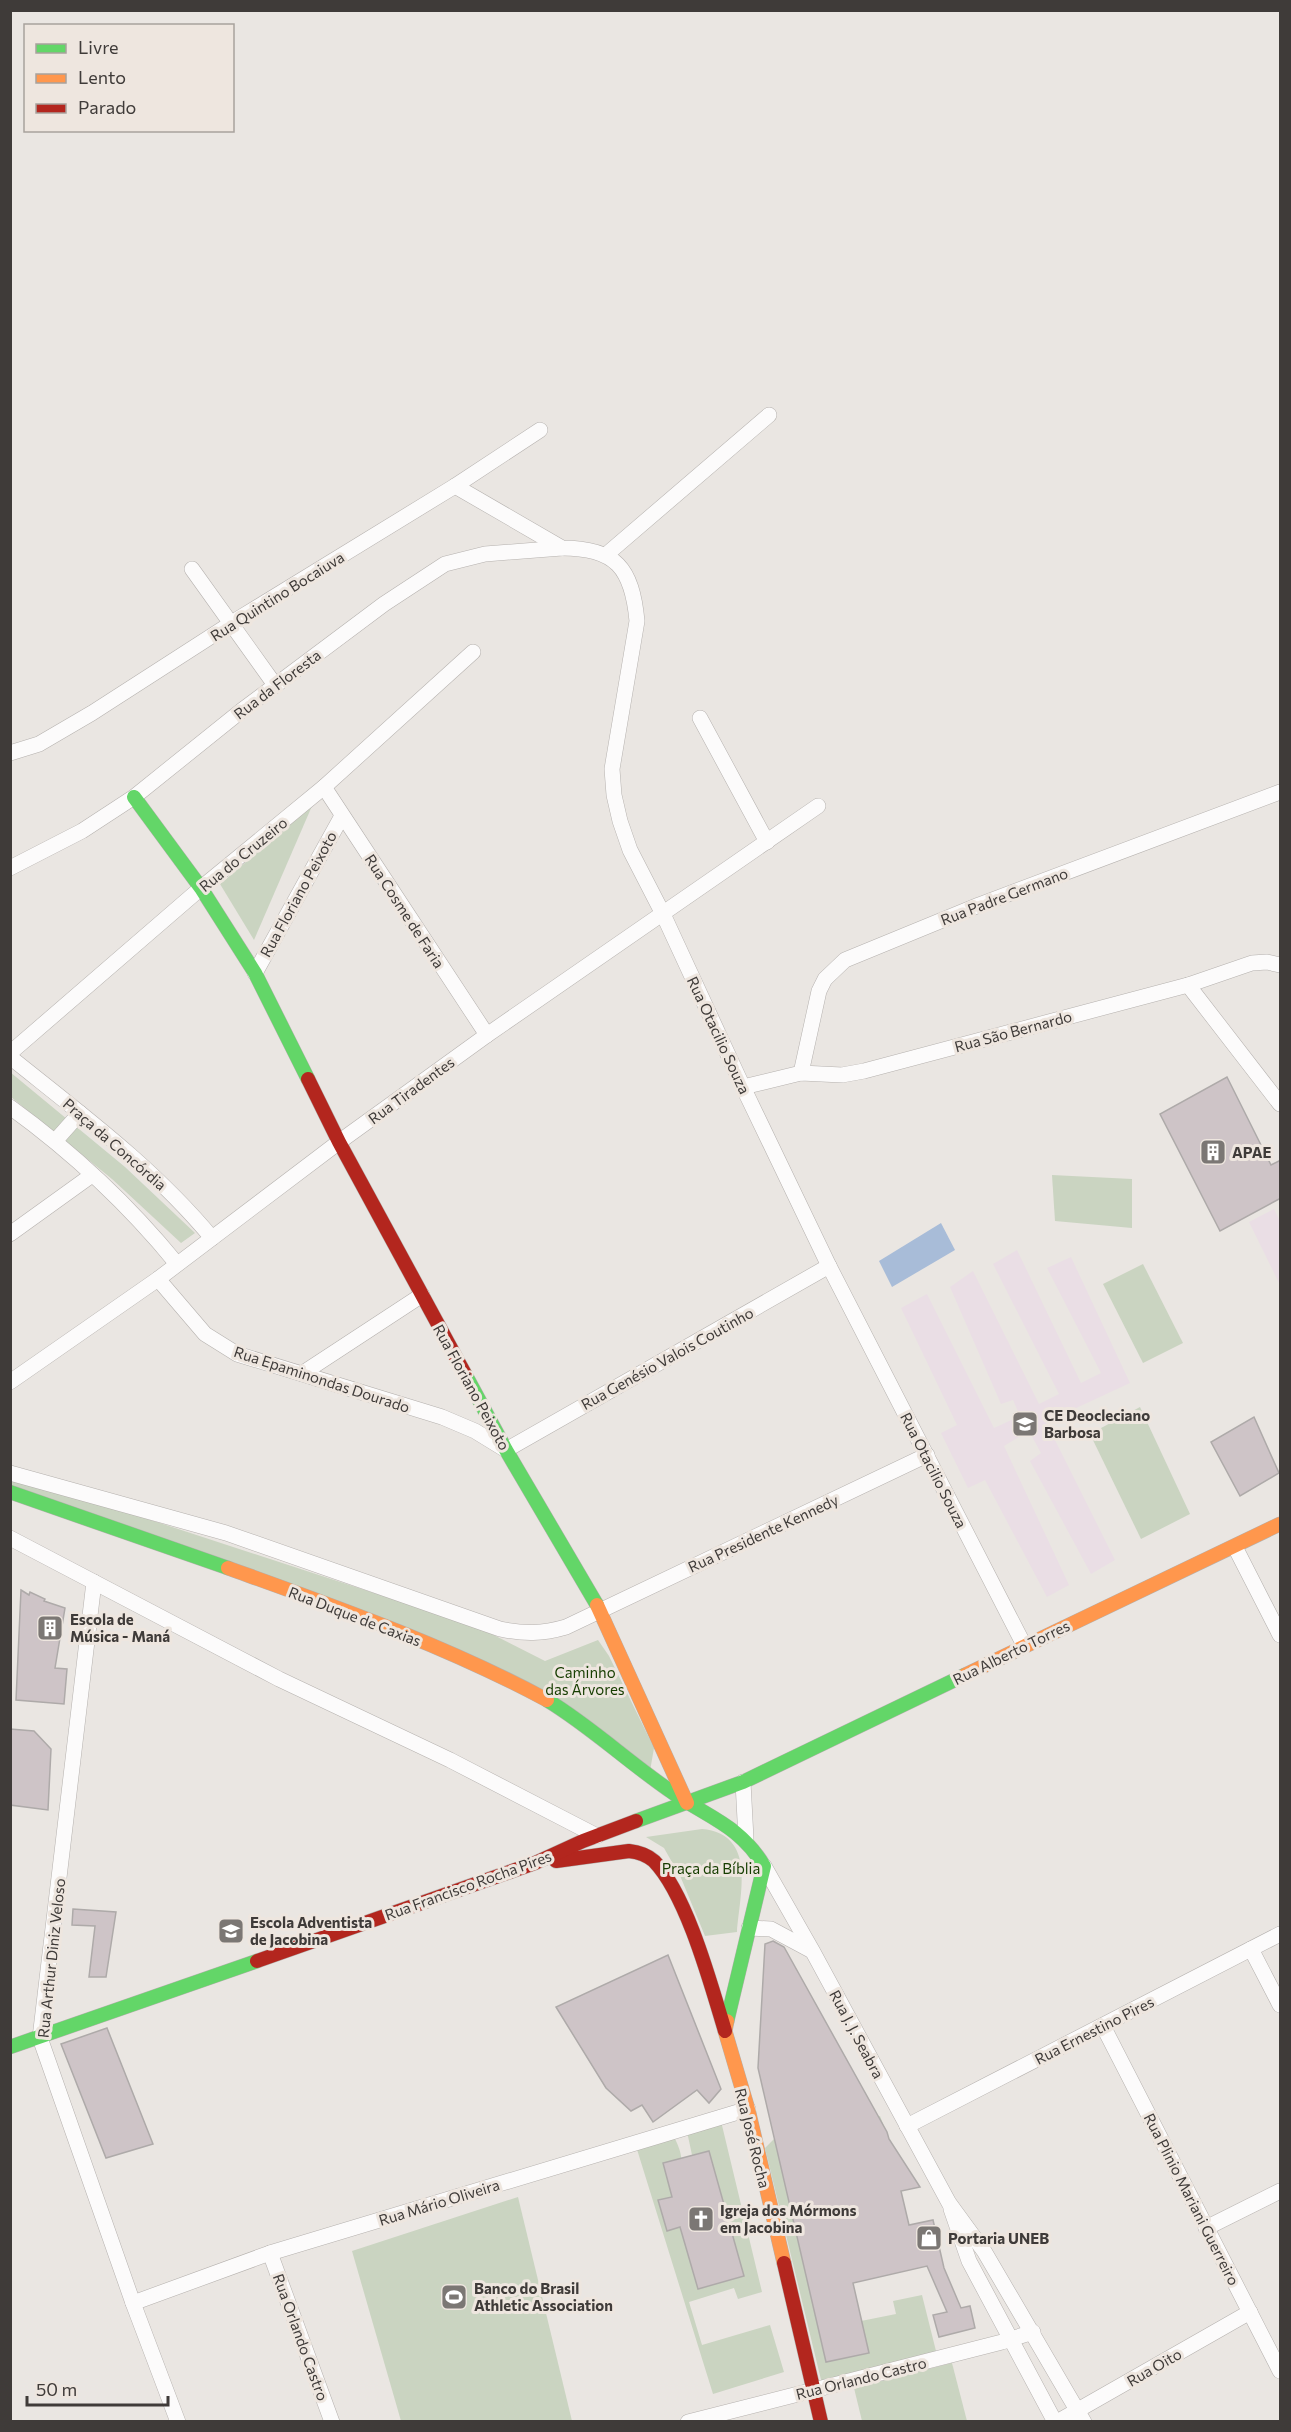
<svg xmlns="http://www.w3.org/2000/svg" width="1291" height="2432" font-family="Commissioner,sans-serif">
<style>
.education{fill:#eadee5}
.green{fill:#cad4c1}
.water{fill:#a8bcd8}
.building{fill:#cec4c7;stroke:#aeaaa9;stroke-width:1.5}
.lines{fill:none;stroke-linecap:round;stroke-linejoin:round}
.street-casing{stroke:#b5b1ae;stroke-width:16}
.fast-casing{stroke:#b5b1ae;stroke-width:15}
.slow-casing{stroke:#b5b1ae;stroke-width:15}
.jam-casing{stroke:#b5b1ae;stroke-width:15}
.street{stroke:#fcfbfb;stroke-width:15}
.fast{stroke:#63d668;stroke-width:14}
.slow{stroke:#ff974d;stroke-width:14}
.jam{stroke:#b3261e;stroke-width:14}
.labels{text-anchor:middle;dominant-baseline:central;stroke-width:6;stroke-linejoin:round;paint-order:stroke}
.street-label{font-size:15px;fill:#3f3b39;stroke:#eee6df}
.poi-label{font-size:15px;font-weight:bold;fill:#3f3b39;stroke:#eee6df;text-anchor:start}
.park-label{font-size:15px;fill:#163d00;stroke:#eee6df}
</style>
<rect width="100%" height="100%" fill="#eae6e2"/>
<!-- education -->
<g class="education">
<path d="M1274 1209 1280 1221V1285L1249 1222Z"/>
<path d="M1017 1250 1081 1383 1101 1373 1047 1268 1071 1257 1130 1383 1046 1422 1115 1560 1091 1574 1030 1461 1041 1453 1029 1431 1004 1446 1069 1585 1047 1597 985 1480 968 1488 941 1433 957 1425 901 1308 927 1294 994 1428 1020 1416 1013 1400 1001 1404 950 1287 973 1271 1039 1404 1059 1394 993 1264Z"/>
</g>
<!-- green -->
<g class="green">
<path d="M312 806 254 940 220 884Z"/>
<path d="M10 1072 125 1167 195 1233 181 1243 112 1179 11 1097Z"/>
<path d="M1052 1175 1132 1179V1228L1055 1221Z"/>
<path d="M1143 1264 1183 1343 1143 1363 1103 1284Z"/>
<path d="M1140 1407 1190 1514 1141 1539 1090 1434Z"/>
<path d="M10 1474 478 1627 545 1661 598 1640 609 1656 654 1748 650 1771 543 1690 11 1487Z"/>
<path d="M702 1829C757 1834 740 1893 737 1932L705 1936 681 1878 664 1848 646 1837Z"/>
<path d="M880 2116 889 2139 819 2135 776 2145 826 2362 869 2353 861 2321 896 2314 893 2301 922 2295 938 2359 823 2388 765 2148 775 2138Z"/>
<path d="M720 2117 762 2292 738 2299 734 2288 689 2302 702 2345 770 2325 784 2372 713 2394 635 2143 671 2131C688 2162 681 2165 672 2197L658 2201 667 2231 680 2227 698 2289 744 2276 709 2151 692 2155 686 2127Z"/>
<path d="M518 2197 572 2421H401L352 2251Z"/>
<path d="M952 2363 967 2421H862L854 2388Z"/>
</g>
<!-- water -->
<path class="water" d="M941 1223 955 1250 892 1287 879 1261Z"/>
<!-- building -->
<g class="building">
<path d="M1227 1077 1271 1165 1281 1160V1198L1220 1231 1160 1114Z"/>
<path d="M1254 1417 1279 1473 1240 1496 1211 1442Z"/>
<path d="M21 1590 29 1595 30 1592 45 1599 44 1601 65 1608 55 1668 67 1669 64 1704 16 1700Z"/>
<path d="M10 1729 34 1731 51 1749 48 1810 10 1805Z"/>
<path d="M73 1909 116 1912 106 1977H89L95 1926 72 1925Z"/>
<path d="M773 1941 784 1947 887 2132 889 2139 920 2187 901 2191 909 2225 933 2220 944 2268 961 2308 970 2306 975 2328 939 2337 933 2315 947 2312 927 2266 853 2283 869 2353 826 2362 758 2068 765 1944Z"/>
<path d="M668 1955 721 2089 709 2103 697 2090 653 2122 642 2105 631 2111 606 2088 556 2007Z"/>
<path d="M107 2028 153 2144 106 2158 61 2044Z"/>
<path d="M709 2151 744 2276 698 2289 680 2227 667 2231 658 2200 672 2197 663 2163Z"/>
</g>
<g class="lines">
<defs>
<g id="street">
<path d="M455 486 562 548C616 548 632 568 637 621L612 769 614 795 620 821 630 850 663 914 743 1087 829 1266 1024 1645"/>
<path d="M607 554 769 415"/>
<path d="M192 569 275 685"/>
<path d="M700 718 767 842"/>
<path d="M10 753 39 744 92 713 238 619 455 486 540 430"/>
<path d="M324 787 487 1035"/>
<path d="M10 868 82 831 134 797 241 711 384 604 445 564 485 554 562 548"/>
<path d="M255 973 342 816"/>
<path d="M1188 985 1280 1104"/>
<path d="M10 1053 201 888 324 787 473 652"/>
<path d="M10 1057C81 1114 154 1168 212 1238"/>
<path d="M801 1073 819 991 825 979 845 960 979 905 1280 792"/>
<path d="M743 1087 801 1073 842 1075 864 1071 1188 985 1252 963 1267 962 1280 965"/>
<path d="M10 1107C72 1152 129 1205 177 1264"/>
<path d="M56 1140 80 1113"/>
<path d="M10 1234 92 1175"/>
<path d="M158 1279 205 1334 237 1354 442 1417 475 1431 506 1450 829 1266"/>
<path d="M303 1373 422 1295"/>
<path d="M10 1382 158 1279 339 1142 487 1035 818 806"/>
<path d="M10 1473 226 1533 500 1629C524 1634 542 1634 566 1627L927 1455"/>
<path d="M10 1538 279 1679 450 1760 597 1836"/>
<path d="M1235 1547 1280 1635"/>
<path d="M94 1582 40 2038 133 2303 178 2422"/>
<path d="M743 1782 746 1839"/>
<path d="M764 1866 813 1952 949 2203 984 2251 1084 2422"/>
<path d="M749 1928 771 1929 812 1951"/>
<path d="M1251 1949 1280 2005"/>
<path d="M1103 2026 1280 2371"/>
<path d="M907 2126 1280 1934"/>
<path d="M951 2209 969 2261 1055 2422"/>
<path d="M1206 2228 1280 2191"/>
<path d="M270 2253 332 2422"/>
<path d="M133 2303 270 2253 748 2109"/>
<path d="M688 2422 1002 2342 1033 2332"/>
<path d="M1057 2422 1250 2312"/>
</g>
<g id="fast">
<path d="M134 797 201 888 255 973 308 1079"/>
<path d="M465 1374 506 1450 597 1605"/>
<path d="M10 1492 228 1568"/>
<path d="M547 1700C590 1726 627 1761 669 1790 706 1817 739 1824 764 1866L727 2021"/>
<path d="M636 1821 743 1782 965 1675"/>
<path d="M10 2047 257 1961"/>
</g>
<g id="slow">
<path d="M228 1568C336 1607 445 1645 547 1700"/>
<path d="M597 1605 687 1803"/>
<path d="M965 1675 1280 1524"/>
<path d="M727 2021 725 2031 748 2109 784 2263"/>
</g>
<g id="jam">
<path d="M308 1079 339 1142 465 1374"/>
<path d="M556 1861 629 1851C638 1852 647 1855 654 1861 687 1895 711 1985 725 2031"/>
<path d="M257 1961 535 1863 583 1841 636 1821"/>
<path d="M784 2263 821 2422"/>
</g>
</defs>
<!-- street casing -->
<use href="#street" class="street-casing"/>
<!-- fast casing -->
<use href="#fast" class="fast-casing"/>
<!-- slow casing -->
<use href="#slow" class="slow-casing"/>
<!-- jam casing -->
<use href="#jam" class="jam-casing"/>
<!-- street -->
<use href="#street" class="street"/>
<!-- fast -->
<use href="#fast" class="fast"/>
<!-- slow -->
<use href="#slow" class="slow"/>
<!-- jam -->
<use href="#jam" class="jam"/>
</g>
<!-- icons -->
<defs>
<symbol id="building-square" viewBox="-11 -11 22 22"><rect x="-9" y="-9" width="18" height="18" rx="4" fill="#7b7774" stroke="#eee6df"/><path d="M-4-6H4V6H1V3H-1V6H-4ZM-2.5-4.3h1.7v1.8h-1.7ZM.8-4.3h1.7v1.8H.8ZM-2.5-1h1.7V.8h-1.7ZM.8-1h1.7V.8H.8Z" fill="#fff"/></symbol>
<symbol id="school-square" viewBox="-11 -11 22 22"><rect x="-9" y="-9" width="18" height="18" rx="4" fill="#7b7774" stroke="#eee6df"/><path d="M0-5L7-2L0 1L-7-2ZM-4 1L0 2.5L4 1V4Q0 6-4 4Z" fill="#fff"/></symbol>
<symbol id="church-square" viewBox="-11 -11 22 22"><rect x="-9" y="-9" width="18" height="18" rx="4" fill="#7b7774" stroke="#eee6df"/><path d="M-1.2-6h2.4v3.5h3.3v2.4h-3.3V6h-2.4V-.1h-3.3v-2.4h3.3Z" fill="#fff"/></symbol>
<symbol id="shop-square" viewBox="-11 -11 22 22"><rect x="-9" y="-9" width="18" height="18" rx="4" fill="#7b7774" stroke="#eee6df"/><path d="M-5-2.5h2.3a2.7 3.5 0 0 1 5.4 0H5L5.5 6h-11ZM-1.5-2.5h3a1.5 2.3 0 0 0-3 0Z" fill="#fff"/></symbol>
<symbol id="stadium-square" viewBox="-11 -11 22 22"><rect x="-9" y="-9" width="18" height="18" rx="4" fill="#7b7774" stroke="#eee6df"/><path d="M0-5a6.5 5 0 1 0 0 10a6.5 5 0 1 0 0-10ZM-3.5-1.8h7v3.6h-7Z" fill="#fff"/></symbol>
</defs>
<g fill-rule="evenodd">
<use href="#building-square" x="1198" y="1137" width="30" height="30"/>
<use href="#school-square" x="1010" y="1409" width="30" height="30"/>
<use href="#building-square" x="35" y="1613" width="30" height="30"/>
<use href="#school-square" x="216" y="1916" width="30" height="30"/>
<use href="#church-square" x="686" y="2204" width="30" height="30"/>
<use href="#shop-square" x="914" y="2223" width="30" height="30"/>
<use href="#stadium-square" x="439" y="2282" width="30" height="30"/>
</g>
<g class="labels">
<!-- street labels -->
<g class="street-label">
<text transform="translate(277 596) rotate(-32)">Rua Quintino Bocaiuva</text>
<text transform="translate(277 684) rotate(-37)">Rua da Floresta</text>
<text transform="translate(243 854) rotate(-39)">Rua do Cruzeiro</text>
<text transform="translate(298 894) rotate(-61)">Rua Floriano Peixoto</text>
<text transform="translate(1004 896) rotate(-21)">Rua Padre Germano</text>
<text transform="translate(405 911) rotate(57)">Rua Cosme de Faria</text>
<text transform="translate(1013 1031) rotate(-15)">Rua São Bernardo</text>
<text transform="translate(719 1035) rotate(65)">Rua Otacilio Souza</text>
<text transform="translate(411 1090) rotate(-36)">Rua Tiradentes</text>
<text transform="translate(115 1144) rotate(41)">Praça da Concórdia</text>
<text transform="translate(667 1358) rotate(-29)">Rua Genésio Valois Coutinho</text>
<text transform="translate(322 1379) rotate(18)">Rua Epaminondas Dourado</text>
<text transform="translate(472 1387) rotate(61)">Rua Floriano Peixoto</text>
<text transform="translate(934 1470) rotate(63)">Rua Otacilio Souza</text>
<text transform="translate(763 1533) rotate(-25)">Rua Presidente Kennedy</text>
<text transform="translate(355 1616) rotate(21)">Rua Duque de Caxias</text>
<text transform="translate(1011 1652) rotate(-26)">Rua Alberto Torres</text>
<text transform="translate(468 1885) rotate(-20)">Rua Francisco Rocha Pires</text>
<text transform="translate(51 1958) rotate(-84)">Rua Arthur Diniz Veloso</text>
<text transform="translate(1094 2030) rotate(-27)">Rua Ernestino Pires</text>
<text transform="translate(857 2034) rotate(62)">Rua J. J. Seabra</text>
<text transform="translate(753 2138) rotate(76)">Rua José Rocha</text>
<text transform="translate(1192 2199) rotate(63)">Rua Plinio Mariani Guerreiro</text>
<text transform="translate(439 2202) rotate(-17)">Rua Mário Oliveira</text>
<text transform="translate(301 2337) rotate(70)">Rua Orlando Castro</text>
<text transform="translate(1154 2367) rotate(-30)">Rua Oito</text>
<text transform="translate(861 2378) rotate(-14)">Rua Orlando Castro</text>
</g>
<!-- poi labels -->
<g class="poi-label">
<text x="1232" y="1152">APAE</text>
<text x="1044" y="1415">CE Deocleciano<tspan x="1044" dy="17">Barbosa</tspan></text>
<text x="70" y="1619">Escola de<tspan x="70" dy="17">Música - Maná</tspan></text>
<text x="250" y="1922">Escola Adventista<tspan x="250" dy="17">de Jacobina</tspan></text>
<text x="720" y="2210">Igreja dos Mórmons<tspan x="720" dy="17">em Jacobina</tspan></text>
<text x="948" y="2238">Portaria UNEB</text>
<text x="474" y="2288">Banco do Brasil<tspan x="474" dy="17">Athletic Association</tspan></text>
</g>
<!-- park labels -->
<g class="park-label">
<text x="585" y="1672">Caminho<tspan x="585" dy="17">das Árvores</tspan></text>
<text x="711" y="1868">Praça da Bíblia</text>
</g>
</g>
<!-- border -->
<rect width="1291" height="2432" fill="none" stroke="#3f3b39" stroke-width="24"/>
<!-- legend -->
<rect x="24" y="24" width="210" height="108" fill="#eee6df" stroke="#a8a29d" stroke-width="1.5"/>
<rect x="36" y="44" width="30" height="9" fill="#63d668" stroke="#a8a29d" stroke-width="1.5"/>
<text x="78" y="54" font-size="18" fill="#3f3b39">Livre</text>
<rect x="36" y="74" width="30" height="9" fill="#ff974d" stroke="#a8a29d" stroke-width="1.5"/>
<text x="78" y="84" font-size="18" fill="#3f3b39">Lento</text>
<rect x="36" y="104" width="30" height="9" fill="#b3261e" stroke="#a8a29d" stroke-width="1.5"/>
<text x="78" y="114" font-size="18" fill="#3f3b39">Parado</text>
<!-- scale -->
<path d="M27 2396v9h141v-9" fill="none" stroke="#3f3b39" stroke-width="3"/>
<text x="36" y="2396" font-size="18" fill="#3f3b39" stroke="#eee6df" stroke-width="4.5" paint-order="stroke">50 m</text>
</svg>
